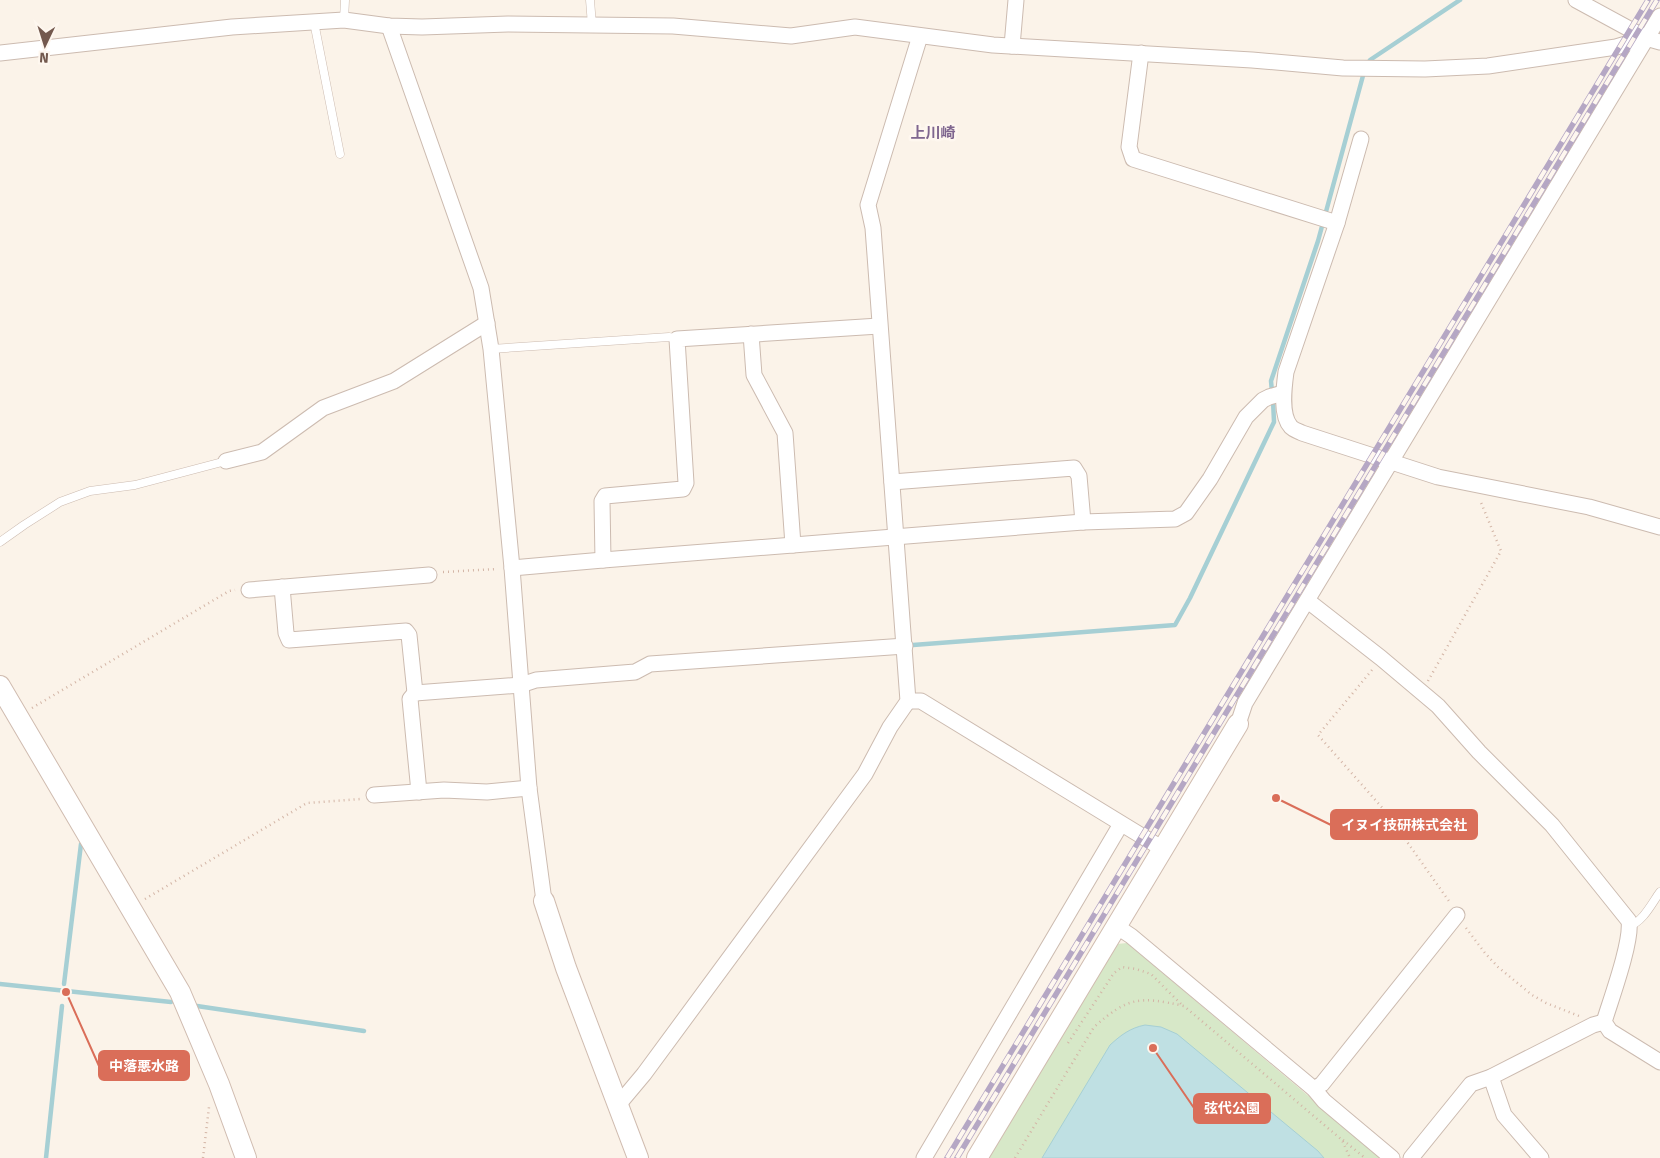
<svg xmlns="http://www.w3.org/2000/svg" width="1660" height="1158" font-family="'Fira Sans','Noto Sans JP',sans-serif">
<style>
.green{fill:#d7e8c8}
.water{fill:#bfe0e3;stroke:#a6cfd4}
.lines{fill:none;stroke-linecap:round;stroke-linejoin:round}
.stream{stroke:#a6cfd4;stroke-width:4.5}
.lane-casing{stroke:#ccbbb0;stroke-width:9}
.street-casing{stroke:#ccbbb0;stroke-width:17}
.secondary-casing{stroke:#d0bcb0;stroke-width:22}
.path{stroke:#d3b5a6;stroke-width:2.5;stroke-dasharray:1 4;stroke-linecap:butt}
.lane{stroke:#fff;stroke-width:8}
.street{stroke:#fff;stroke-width:15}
.secondary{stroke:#fff;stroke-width:20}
.rail-casing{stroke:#b5a7c4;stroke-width:5.5}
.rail{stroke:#fef7ef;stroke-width:4;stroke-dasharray:11;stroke-linecap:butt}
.labels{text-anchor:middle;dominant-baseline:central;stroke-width:5;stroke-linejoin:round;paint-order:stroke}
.quarter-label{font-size:15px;font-weight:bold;fill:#7f668f;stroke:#fef7ef}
.leader{fill:none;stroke:#da6e59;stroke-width:2}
.callout-dot{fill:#da6e59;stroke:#fef7ef;stroke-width:2}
.callout{fill:#da6e59;stroke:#da6e59;stroke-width:2}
.callout-label{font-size:14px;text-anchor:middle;font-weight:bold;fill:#fff}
</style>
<rect width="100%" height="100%" fill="#fbf3e9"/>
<!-- green -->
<path class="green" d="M1127 943 1382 1158H987L1117 944Z"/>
<!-- water -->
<path class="water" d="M1145 1025 1161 1027 1177 1034 1318 1151 1324 1158H1042L1110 1045C1121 1035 1130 1028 1145 1025Z"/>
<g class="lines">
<!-- stream -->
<g class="stream">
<path d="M1368 64 1370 60 1460 0"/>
<path d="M1272 392 1271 381 1318 241 1364 72"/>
<path d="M913 645 1175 625 1190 598 1274 422 1273 400"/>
<path d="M0 984 171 1002"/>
<path d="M64 984 81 844"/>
<path d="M197 1006 364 1031"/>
<path d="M46 1158 62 1006"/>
</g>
<defs>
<g id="lane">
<path d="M590 0 592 25"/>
<path d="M344 20 345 0"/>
<path d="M314 22 340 154"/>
<path d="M491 349 669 337 677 339"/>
<path d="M0 542 24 525 60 502 90 491 135 485 226 461"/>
<path d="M1629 926C1643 922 1652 903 1660 892"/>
</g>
<g id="street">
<path d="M1576 0 1646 38 1660 42"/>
<path d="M389 26 481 288 491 349 512 568 529 788 544 901"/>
<path d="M1012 46 1016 0"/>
<path d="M0 53 232 27 344 20 389 26 422 27 508 24 673 26 791 36 855 27 993 45 1252 60 1343 68 1425 69 1488 66 1616 47 1646 38"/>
<path d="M1141 53 1129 147 1133 159 1337 223 1286 372C1284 387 1280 415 1291 427 1294 430 1298 431 1302 433L1438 477 1589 507 1660 527"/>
<path d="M1337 223 1361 139"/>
<path d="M751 334 754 375 785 433 793 545"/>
<path d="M226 461 262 452 323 408 394 381 487 323"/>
<path d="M892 482 1074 468 1079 476 1083 522"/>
<path d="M603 560 602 501 605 496 683 489 686 483 677 339 879 326"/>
<path d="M512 568 603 560 1083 522 1175 519 1186 513 1210 479 1246 417 1263 400 1269 397 1283 393"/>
<path d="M282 587 286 633 289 640 406 631 409 635 415 693"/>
<path d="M249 590 429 575"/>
<path d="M1308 601 1381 658 1438 706 1479 752 1552 825 1629 921C1632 942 1611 999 1604 1022L1610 1031 1660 1062"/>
<path d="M908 701H921L1163 849"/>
<path d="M1238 724 1245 703 1660 16"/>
<path d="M419 792 410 699 415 693 521 685 536 680 635 672 650 664 905 646"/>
<path d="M374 795 444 790 487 792 529 788"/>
<path d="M1116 926 1131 936 1314 1089 1324 1101 1392 1158"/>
<path d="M1491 1077 1504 1115 1541 1158"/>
<path d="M1314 1089 1322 1084 1457 915"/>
<path d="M618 1105 644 1074 865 774 890 727 908 701 873 228 868 205 920 36"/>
<path d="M924 1158 1121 824"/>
<path d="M1411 1158 1471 1084 1491 1077 1593 1025 1604 1022"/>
</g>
<g id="secondary">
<path d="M0 686 180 992 219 1084 246 1158"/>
<path d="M544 901 566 968 638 1158"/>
<path d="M977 1158 1238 724"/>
</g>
</defs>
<!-- lane casing -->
<use href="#lane" class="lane-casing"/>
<!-- street casing -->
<use href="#street" class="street-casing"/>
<!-- secondary casing -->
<use href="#secondary" class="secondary-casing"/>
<!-- path -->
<g class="path">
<path d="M443 572 497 569"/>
<path d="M1372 670 1318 735 1386 812 1451 904"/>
<path d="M1428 681 1501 551 1480 500"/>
<path d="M32 708 229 591 235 590"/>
<path d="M145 899 307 803 361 799"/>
<path d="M1466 928 1485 953 1498 967 1532 995 1546 1003 1579 1016"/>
<path d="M1068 1043 1114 973 1122 967 1136 969 1151 974 1182 1005"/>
<path d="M1343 1140 1365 1158"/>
<path d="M203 1158 209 1107"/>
<path d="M1015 1158 1094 1027C1128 997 1139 996 1184 1006L1342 1140 1350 1158"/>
</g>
<!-- lane -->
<use href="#lane" class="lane"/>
<!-- street -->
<use href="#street" class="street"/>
<!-- secondary -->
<use href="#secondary" class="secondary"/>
<defs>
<g id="rail">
<path d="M947 1158 1648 0"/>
<path d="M957 1158 1657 0"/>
</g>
</defs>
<!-- rail casing -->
<use href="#rail" class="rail-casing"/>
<!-- rail -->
<use href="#rail" class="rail"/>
</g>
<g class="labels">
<!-- quarter labels -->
<g class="quarter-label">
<text x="933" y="133">上川崎</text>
</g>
</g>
<!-- callouts -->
<path class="leader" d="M1276 798L1331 825M66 992L99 1066M1153 1048L1194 1108"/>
<g class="callout-dot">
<circle cx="1276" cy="798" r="5"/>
<circle cx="66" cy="992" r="5"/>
<circle cx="1153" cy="1048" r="5"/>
</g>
<g class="callout">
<rect x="1331" y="810" width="146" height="29" rx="5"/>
<rect x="99" y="1051" width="90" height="29" rx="5"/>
<rect x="1194" y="1094" width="76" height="29" rx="5"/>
</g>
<g class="callout-label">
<text x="1404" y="830">イヌイ技研株式会社</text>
<text x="144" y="1071">中落悪水路</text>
<text x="1232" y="1113">弦代公園</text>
</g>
<!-- north arrow -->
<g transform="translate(45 45) rotate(184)" stroke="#fef7ef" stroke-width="4" paint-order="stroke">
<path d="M0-4L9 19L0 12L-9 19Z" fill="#73594e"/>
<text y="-8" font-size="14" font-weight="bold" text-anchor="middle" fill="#73594e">N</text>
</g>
</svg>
